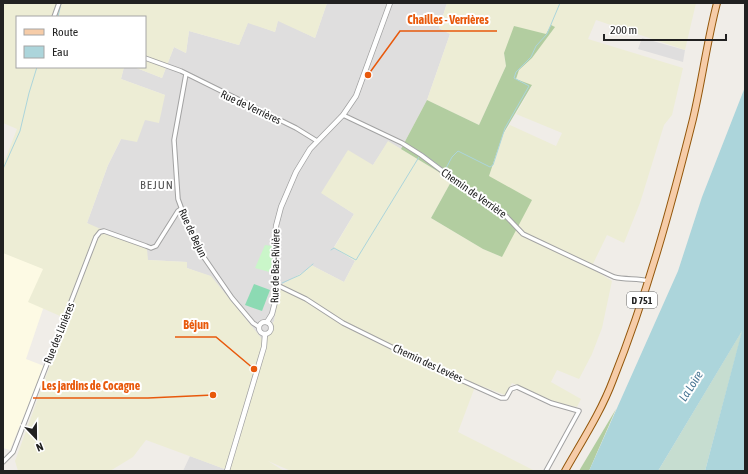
<svg xmlns="http://www.w3.org/2000/svg" width="748" height="474" font-family="'Asap Condensed',sans-serif">
<style>
.residential{fill:#dfdede}
.education{fill:#fdfae4}
.farmland{fill:#ededd5}
.forest{fill:#b2cda0}
.wetland{fill:#c6ddd0}
.park{fill:#caf6c9}
.pitch{fill:#8cdab3}
.water{fill:#acd5db}
.lines{fill:none;stroke-linecap:round;stroke-linejoin:round}
.stream{stroke:#acd5db;stroke-width:1}
.minor-casing{stroke:#a2a2a2;stroke-width:5.5}
.tertiary-casing{stroke:#a2a2a2;stroke-width:6}
.primary-casing{stroke:#93570b;stroke-width:8}
.minor{stroke:#fff;stroke-width:3.5}
.tertiary{stroke:#fff;stroke-width:4.5}
.primary{stroke:#f6cca8;stroke-width:6}
.labels{text-anchor:middle;dominant-baseline:central;stroke-width:4;stroke-linejoin:round;paint-order:stroke}
.shield{fill:#fff;stroke:#646464;stroke-width:1}
.shield-label{font-size:10px;font-weight:bold;fill:#212121}
.street-label{font-size:11px;fill:#212121;stroke:#fff}
.neighbourhood-label{font-size:12px;letter-spacing:1px;fill:#545454;stroke:#fff}
.water-label{font-size:12px;font-style:italic;fill:#497694;stroke:#fff}
.leader{fill:none;stroke:#e8590c;stroke-width:1.5}
.callout-dot{fill:#e8590c;stroke:#fff;stroke-width:1.5}
.callout-label{font-size:12px;text-anchor:middle;font-weight:bold;fill:#e8590c;stroke:#fff;stroke-width:4;stroke-linejoin:round;paint-order:stroke}
</style>
<rect width="100%" height="100%" fill="#f0ede8"/>
<!-- residential -->
<g class="residential">
<path d="M327 3H447L439 28 450 34 427 100 401 149 388 142 373 165 322 193 354 214 334 247 355 261 344 282 311 265 307 270 283 284 279 290 274 321 262 340 211 277 187 268V262L148 260 87 223 108 165 121 139 145 120 165 95 121 79 124 67H134L162 78 174 47 186 53 189 31 239 45 248 22 275 32 278 20 315 38Z"/>
<path d="M642 38 685 50 683 62 638 49Z"/>
<path d="M190 456 230 471H183Z"/>
</g>
<!-- education -->
<path class="education" d="M3 196 96 232 43 309 26 359 44 366 10 450 3 448Z"/>
<!-- farmland -->
<path class="farmland" d="M3 3H327L315 38 278 21 275 32 248 23 239 45 189 31 186 53 174 47 162 78 134 67H145V17H17V67H124L121 79 165 95 159 123 145 120 137 142 121 139 108 165 87 223 147 249 148 260 187 262V268L211 276 262 339 274 321 279 290 283 284 307 270 311 265 344 282 355 261 334 248 354 214 321 193 348 150 373 165 388 141 452 180 431 218 483 249 502 257 489 176 503 134 510 125 556 146 562 133 516 114 532 86 516 79 519 70 532 58 554 27 551 25 546 34 504 53 506 66 479 125 427 100 450 34 439 28 447 3H696L685 50 596 20 588 39 683 68 672 115 664 125 640 203 624 243 607 235 591 268 612 281 602 328 592 354 579 379 557 370 551 382 581 399 577 407 558 403 512 383 505 395 476 384 458 432 533 470 532 471H291L268 461 284 471H230L146 440 133 457 110 471H18L15 461 67 319 28 302 43 269 3 253V165L17 129 3 123Z"/>
<!-- forest -->
<g class="forest">
<path d="M551 25 555 27 532 58 519 70 516 79 532 85 503 134 489 176 532 200 502 257 483 249 431 218 452 180 401 149 427 100 479 125 506 66 504 53 514 26 546 34Z"/>
<path d="M616 409 589 471H579Z"/>
</g>
<!-- wetland -->
<path class="wetland" d="M743 329 705 471H658Z"/>
<!-- park -->
<path class="park" d="M265 245 272 246 273 273 255 268Z"/>
<!-- pitch -->
<path class="pitch" d="M254 284 270 290 262 311 245 305Z"/>
<!-- water -->
<path class="water" d="M745 87V471H705L742 331 658 471H589L678 271 702 197Z"/>
<g class="lines">
<!-- stream -->
<g class="stream">
<path d="M58 17 61 3"/>
<path d="M422 153 445 170 452 157 458 151 490 167 493 165 505 128 529 86 514 78 516 72 531 57 536 46 547 34 560 3"/>
<path d="M3 169 20 131 29 93 37 67"/>
<path d="M331 250 334 248 356 260 419 157"/>
<path d="M282 283 300 275 313 264"/>
</g>
<defs>
<g id="minor">
<path d="M54 17 59 3"/>
<path d="M145 58 181 71 296 128 317 141"/>
<path d="M186 74 174 140 178 199 189 229 203 256 232 298 253 323 259 327"/>
<path d="M343 115 402 143 421 155 489 206 503 213 523 234 614 277C626 280 637 278 648 281"/>
<path d="M277 285 306 299 343 323 430 366 501 398H506L511 389 517 387 551 403 579 411 546 471"/>
<path d="M3 462 13 452 96 237 100 232 104 231 146 246 151 248 156 246 178 211 181 209"/>
</g>
<g id="tertiary">
<path d="M267 322 272 314 276 298 275 240 276 226 281 207 296 172 310 149 343 115 356 96 390 3"/>
<circle cx="265" cy="328" r="6"/>
<path d="M227 471 264 347 265 334"/>
</g>
<path id="primary" d="M565 471C582 441 601 412 613 380 647 295 671 207 693 119 702 81 707 41 717 3"/>
</defs>
<!-- minor casing -->
<use href="#minor" class="minor-casing"/>
<!-- tertiary casing -->
<use href="#tertiary" class="tertiary-casing"/>
<!-- primary casing -->
<use href="#primary" class="primary-casing"/>
<!-- minor -->
<use href="#minor" class="minor"/>
<!-- tertiary -->
<use href="#tertiary" class="tertiary"/>
<!-- primary -->
<use href="#primary" class="primary"/>
</g>
<g class="labels">
<!-- shield labels -->
<rect class="shield" x="627" y="292" width="30" height="16" rx="3"/>
<g class="shield-label">
<text x="642" y="300">D 751</text>
</g>
<!-- street labels -->
<g class="street-label">
<text transform="translate(251 107) rotate(25)">Rue de Verrières</text>
<text transform="translate(474 193) rotate(35)">Chemin de Verrière</text>
<text transform="translate(193 233) rotate(65)">Rue de Bejun</text>
<text transform="translate(275 266) rotate(-89)">Rue de Bas-Rivière</text>
<text transform="translate(59 333) rotate(-68)">Rue des Linières</text>
<text transform="translate(428 363) rotate(25)">Chemin des Levées</text>
</g>
<!-- neighbourhood labels -->
<g class="neighbourhood-label">
<text x="157" y="185">BEJUN</text>
</g>
<!-- water labels -->
<g class="water-label">
<text transform="translate(691 386) rotate(-57)">La Loire</text>
</g>
</g>
<!-- callouts -->
<path class="leader" d="M368 75L400 31H497M254 369L216 337H175M213 395L148 398H33"/>
<g class="callout-dot">
<circle cx="368" cy="75" r="4"/>
<circle cx="254" cy="369" r="4"/>
<circle cx="213" cy="395" r="4"/>
</g>
<g class="callout-label">
<text x="448" y="24">Chailles - Verrières</text>
<text x="196" y="329">Béjun</text>
<text x="91" y="390">Les jardins de Cocagne</text>
</g>
<!-- border -->
<rect width="748" height="474" fill="none" stroke="#212121" stroke-width="8"/>
<!-- legend -->
<rect x="16" y="16" width="130" height="52" fill="#ffffff" stroke="#a6a6a6"/>
<rect x="24" y="29" width="20" height="6" fill="#f6cca8" stroke="#a6a6a6"/>
<text x="52" y="36" font-size="12" fill="#212121">Route</text>
<rect x="24" y="46" width="20" height="12" fill="#acd5db" stroke="#a6a6a6"/>
<text x="52" y="56" font-size="12" fill="#212121">Eau</text>
<!-- north arrow -->
<g transform="translate(36 438) rotate(158)" stroke="#ffffff" stroke-width="3" paint-order="stroke">
<path d="M0-3L7 15L0 10L-7 15Z" fill="#212121"/>
<text y="-6" font-size="11" font-weight="bold" text-anchor="middle" fill="#212121">N</text>
</g>
<!-- scale -->
<path d="M604 34v6h122v-6" fill="none" stroke="#212121" stroke-width="2"/>
<text x="610" y="34" font-size="12" fill="#212121" stroke="#ffffff" stroke-width="3" paint-order="stroke">200 m</text>
</svg>
